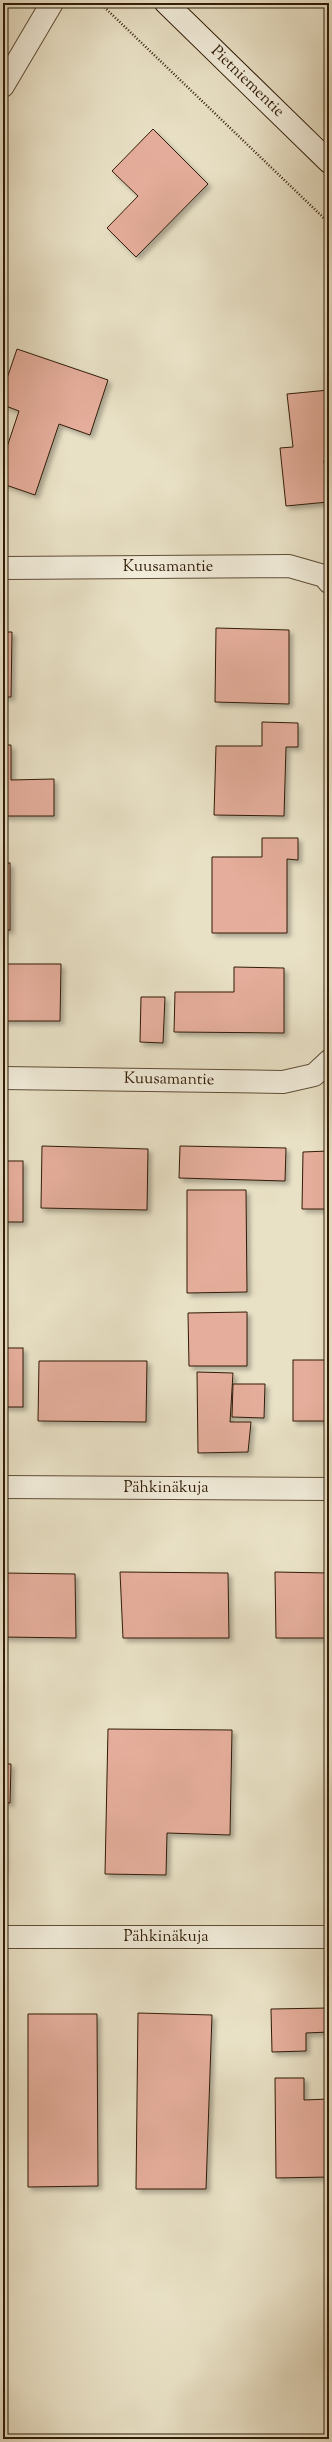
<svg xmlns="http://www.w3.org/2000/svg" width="332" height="2442" font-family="'Sorts Mill Goudy',serif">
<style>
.building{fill:#e5ae9c;stroke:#311c07;filter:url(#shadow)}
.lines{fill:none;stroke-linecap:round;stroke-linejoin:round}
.street-casing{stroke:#5f4d37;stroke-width:24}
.secondary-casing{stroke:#311c07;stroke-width:24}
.path{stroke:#311c07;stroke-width:2.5;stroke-dasharray:1 2;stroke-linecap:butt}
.street{stroke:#f1ecda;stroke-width:22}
.secondary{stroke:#f1ecda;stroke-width:22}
.labels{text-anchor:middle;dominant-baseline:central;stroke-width:3;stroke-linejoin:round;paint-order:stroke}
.street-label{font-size:16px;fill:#311c07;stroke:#f1ecda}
</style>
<defs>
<filter id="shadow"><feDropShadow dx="3.5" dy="3.5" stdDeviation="2" flood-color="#0004"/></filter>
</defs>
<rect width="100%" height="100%" fill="#e9e1c6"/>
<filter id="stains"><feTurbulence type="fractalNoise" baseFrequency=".005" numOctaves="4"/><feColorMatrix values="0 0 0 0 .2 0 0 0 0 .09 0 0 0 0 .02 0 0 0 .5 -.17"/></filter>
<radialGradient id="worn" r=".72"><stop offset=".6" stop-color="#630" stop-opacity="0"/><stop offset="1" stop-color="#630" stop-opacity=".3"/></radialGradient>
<!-- building -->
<g class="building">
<path d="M153 129 208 184 136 257 107 228 138 196 112 171Z"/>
<path d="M17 349 108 380 90 435 59 424 35 495 3 484V459L19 411 3 405V390Z"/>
<path d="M329 390V459L324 460 328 502 286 506 280 448 293 447 287 394Z"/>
<path d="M216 628 289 630V704L215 702Z"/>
<path d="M3 632H12L11 697H3Z"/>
<path d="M262 722 298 723V747H286L284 816 214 815 216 746H262Z"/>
<path d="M3 745H11V780L54 779V816H3Z"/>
<path d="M262 838H298V860L287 859V933H212V857H262Z"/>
<rect x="3" y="863" width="7" height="67"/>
<path d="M3 964H61L60 1021H3Z"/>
<path d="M234 967 284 968V1033L174 1032 175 992H234Z"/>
<path d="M141 997H165L163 1043 140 1042Z"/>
<path d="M42 1146 148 1149 147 1210 41 1208Z"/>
<path d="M180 1146 286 1148 285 1181 179 1178Z"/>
<path d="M329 1151V1209H302L303 1152Z"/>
<rect x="3" y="1161" width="20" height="61"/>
<path d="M187 1190H246L247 1292 187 1293Z"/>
<path d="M247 1312V1366H189L188 1313Z"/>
<rect x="3" y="1348" width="20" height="59"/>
<rect x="293" y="1360" width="36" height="61"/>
<path d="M39 1361H147L146 1422 38 1421Z"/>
<path d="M197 1372 233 1373 230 1422H251L248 1452 198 1453Z"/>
<path d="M233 1384H265L264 1418 232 1417Z"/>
<path d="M120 1572 228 1573 229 1638H123Z"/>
<path d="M275 1572 329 1573V1638H276Z"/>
<path d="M3 1573 75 1574 76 1638 3 1637Z"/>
<path d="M108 1729 232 1730 230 1835 167 1833 166 1875 105 1874Z"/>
<path d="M3 1764H11L10 1803 3 1802Z"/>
<rect x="3" y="1820" width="1" height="50"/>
<path d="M329 2008V2032L306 2033V2051L272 2052 271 2009Z"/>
<path d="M138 2013 212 2015 206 2189H136Z"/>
<path d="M28 2014H97L98 2186 28 2187Z"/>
<path d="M275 2078H304V2100L329 2099V2177L276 2178Z"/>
</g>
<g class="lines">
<defs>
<g id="street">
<path d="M3 86 52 3"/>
<path d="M3 568 289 566 324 576 329 582"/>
<path d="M3 1078 283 1082 314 1075 329 1061"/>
<path d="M3 1487 329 1489"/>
<path d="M3 1937H329"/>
</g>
<path id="secondary" d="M166 3 329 162"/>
</defs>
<!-- street casing -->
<use href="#street" class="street-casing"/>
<!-- secondary casing -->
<use href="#secondary" class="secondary-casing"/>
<!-- path -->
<path class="path" d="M100 3 329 223"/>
<!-- street -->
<use href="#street" class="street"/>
<!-- secondary -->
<use href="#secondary" class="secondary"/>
</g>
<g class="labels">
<!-- street labels -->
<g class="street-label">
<text transform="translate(247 82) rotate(44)">Pietniementie</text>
<text x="168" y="567">Kuusamantie</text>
<text transform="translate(169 1080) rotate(1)">Kuusamantie</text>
<text x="166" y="1488">Pähkinäkuja</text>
<text x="166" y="1937">Pähkinäkuja</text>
</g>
</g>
<!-- margin -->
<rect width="332" height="2442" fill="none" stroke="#e9e1c6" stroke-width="16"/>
<rect x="4" y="4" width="324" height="2434" fill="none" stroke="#311c07" stroke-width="2"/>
<rect x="8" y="8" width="316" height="2426" fill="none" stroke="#311c07"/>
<rect width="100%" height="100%" filter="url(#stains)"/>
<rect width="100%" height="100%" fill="url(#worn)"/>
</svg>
